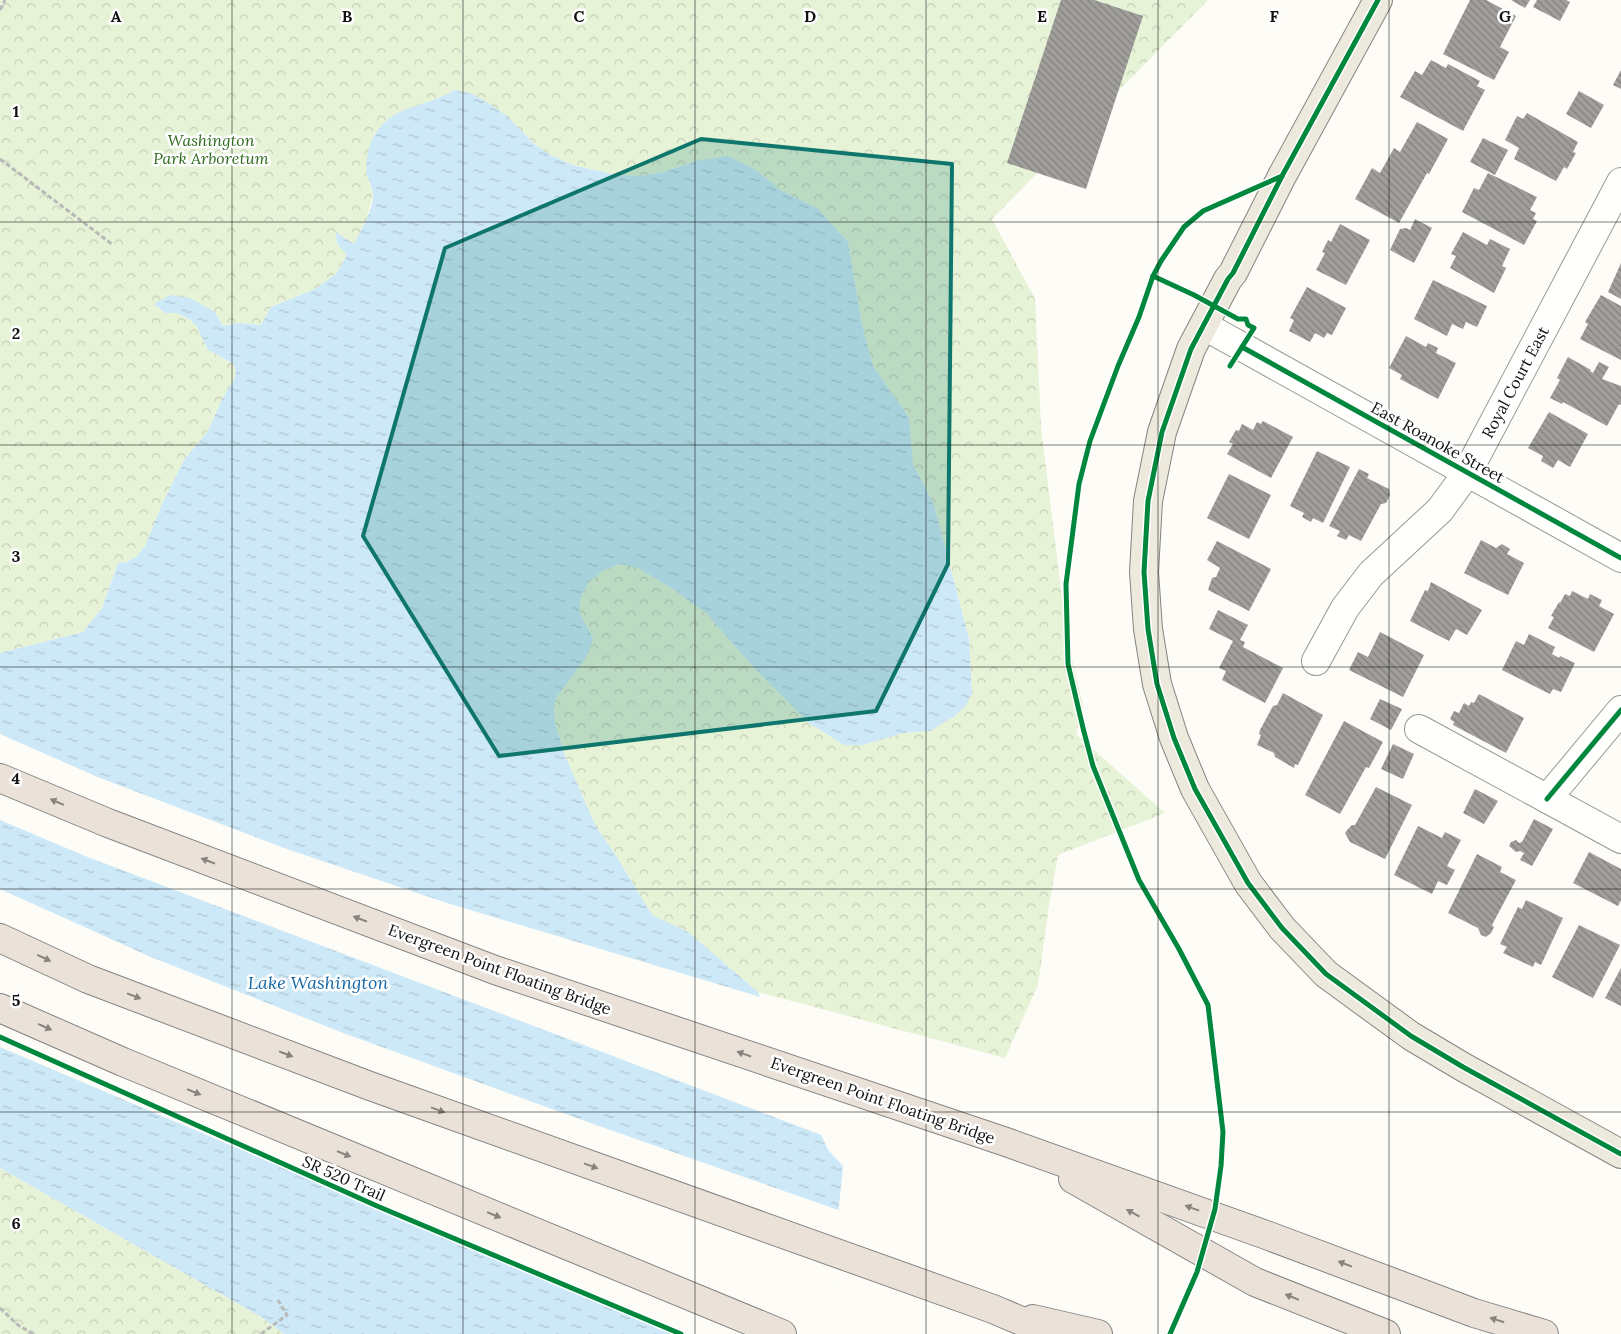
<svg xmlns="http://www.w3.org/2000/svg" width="1621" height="1334" font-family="Lora,serif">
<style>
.park{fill:url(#park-crowns)}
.water{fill:url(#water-ripples)}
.pier{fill:#fdfcf7}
.building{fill:url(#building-back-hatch)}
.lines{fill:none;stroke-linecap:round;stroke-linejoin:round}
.minor-casing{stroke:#979795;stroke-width:30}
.major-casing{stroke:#858482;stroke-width:30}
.highway-casing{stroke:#858482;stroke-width:30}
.path{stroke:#b9b9b8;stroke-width:3;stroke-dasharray:5 2.5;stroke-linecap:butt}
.minor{stroke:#fffffe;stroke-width:28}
.major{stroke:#ede9dc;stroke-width:28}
.highway{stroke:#eae1d8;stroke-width:28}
.cycleway-casing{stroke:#fff;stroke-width:8}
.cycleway{stroke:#00873e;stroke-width:5}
.oneway{fill:#88837e}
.marked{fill:#0f766e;fill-opacity:0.2;stroke:#0f766e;stroke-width:4;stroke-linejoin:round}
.grid{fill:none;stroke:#111;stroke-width:1;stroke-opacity:0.55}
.labels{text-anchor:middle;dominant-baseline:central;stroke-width:5;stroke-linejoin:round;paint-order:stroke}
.park-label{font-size:16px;font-style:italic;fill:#2f6b1f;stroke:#fff}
.street-label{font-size:16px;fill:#111;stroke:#fff}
.water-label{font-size:18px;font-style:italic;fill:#1768a6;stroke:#fff}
.grid-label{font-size:16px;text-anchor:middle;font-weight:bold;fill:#111;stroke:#fff;stroke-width:5;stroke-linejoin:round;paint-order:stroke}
</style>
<defs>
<pattern id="park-crowns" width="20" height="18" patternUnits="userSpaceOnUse" patternTransform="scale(1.25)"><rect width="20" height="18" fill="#e7f3d7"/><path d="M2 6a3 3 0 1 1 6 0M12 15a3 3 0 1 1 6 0" fill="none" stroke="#c5cfb8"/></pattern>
<pattern id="water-ripples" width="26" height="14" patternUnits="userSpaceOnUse" patternTransform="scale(1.25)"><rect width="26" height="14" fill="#cde8f7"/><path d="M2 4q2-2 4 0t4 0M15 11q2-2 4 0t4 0" fill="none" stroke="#afc6d3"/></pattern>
<pattern id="building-back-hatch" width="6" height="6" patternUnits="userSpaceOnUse" patternTransform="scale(1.25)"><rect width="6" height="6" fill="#a19f9c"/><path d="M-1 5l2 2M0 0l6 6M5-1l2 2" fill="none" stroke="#82807e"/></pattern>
</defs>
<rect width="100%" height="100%" fill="#fdfcf7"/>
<!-- park -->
<g class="park">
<path d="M0 0H1208L992 219 1035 299 1041 426 1067 639 1083 705 1076 734 1165 813 1058 855 1049 905 1038 985 1005 1058 758 992 688 932 652 916 615 854 595 825 564 753 555 723 554 710 556 698 585 659 590 649 593 638 579 612 581 597 589 582 604 570 621 564 638 568 673 589 706 613 757 671 809 723 844 745H863L902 733 930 731 972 693 969 639 934 505 913 464 909 418 873 366 862 325 848 242 818 209 780 190 756 170 696 161 664 172 640 176 616 175 573 165 552 156 534 144 508 117 454 90 443 98 403 111 367 173 373 194 367 218 354 244 336 232 337 244 347 255 336 274 315 289 271 307 261 325 239 323 223 326 215 312 154 304 165 313H177L191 320 197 327 208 350 234 364 236 373 234 380 223 397 208 431 184 460 163 502 145 546 136 557 127 562 118 563 102 608 83 632 0 653Z"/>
<path d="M0 1168 263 1318 284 1334H0Z"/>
</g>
<!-- water -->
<path class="water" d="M454 90 470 93 487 102 508 117 534 144 552 156 573 165 616 175 640 176 664 172 696 161 728 156 756 170 780 190 818 209 848 242 862 325 873 366 909 418 913 464 934 505 953 577 969 639 972 693 965 707 953 717 930 731 902 733 863 745H844L809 723 757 671 706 613 673 589 638 568 621 564 604 570 589 582 581 597 579 612 593 638 590 649 585 659 556 698 554 710 555 723 564 753 595 825 615 854 652 915 688 932 758 992 828 1150 843 1166 826 1334H284L263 1318 0 1168V653L83 632 102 608 118 563 127 562 136 557 145 546 163 502 184 460 208 431 223 397 234 380 236 373 234 364 208 350 197 327 191 320 177 313H165L154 304 170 295 190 298 215 312 223 326 239 323 261 325 271 307 315 289 336 274 347 255 337 244 336 232 354 244C361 230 374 209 373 193 372 187 369 181 367 175 364 157 371 134 385 122 404 105 433 104 454 90Z"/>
<!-- pier -->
<g class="pier">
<path d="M0 734 100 778 284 848 447 903 764 998 824 1136 85 856 0 820Z"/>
<path d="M0 889 151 957 338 1031 582 1120 841 1211 828 1334H674L0 1047Z"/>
</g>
<!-- building -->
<g class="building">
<path d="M1061 0H1094L1143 16 1086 189 1007 163Z"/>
<path d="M1470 0H1486L1516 16 1500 47 1509 52 1494 80 1443 54Z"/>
<path d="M1511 0H1530L1525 8Z"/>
<path d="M1537 0H1566L1570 2 1560 21 1533 7Z"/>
<path d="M1431 60 1446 68 1448 64 1480 81 1477 86 1485 90 1463 131 1400 97 1415 71 1422 75Z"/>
<path d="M1621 70V89L1613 85Z"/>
<path d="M1579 91 1604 105 1591 128 1566 114Z"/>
<path d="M1527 113 1578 142 1573 152 1576 153 1567 169 1564 167 1556 181 1514 159 1519 148 1505 140 1517 116 1523 119Z"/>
<path d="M1417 122 1448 139 1429 174 1427 173 1399 223 1355 199 1372 168 1380 173 1394 148 1400 152Z"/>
<path d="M1483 138 1508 150 1495 175 1470 162Z"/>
<path d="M1488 173 1537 197 1530 210 1536 213 1533 219 1537 221 1524 245 1462 212 1474 188 1479 190Z"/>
<path d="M1415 219 1432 228 1414 263 1390 250 1400 229 1406 228 1410 230Z"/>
<path d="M1340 224 1370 240 1346 285 1316 270 1325 253 1322 252 1328 240 1331 242Z"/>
<path d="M1463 232 1487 245 1490 239 1510 249 1502 266 1506 268 1494 293 1450 268 1456 256 1451 254Z"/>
<path d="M1621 263V299L1608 292Z"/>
<path d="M1433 280 1487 306 1477 327 1466 322 1463 329 1452 324 1447 336 1414 319Z"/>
<path d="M1307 287 1346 308 1332 335 1327 333 1324 338 1315 333 1310 342 1289 331 1294 320 1290 318Z"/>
<path d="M1601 295 1621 306V360L1580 339 1588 324 1585 322Z"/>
<path d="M1406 336 1426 347 1428 343 1438 348 1436 353 1456 363 1438 399 1400 379 1402 375 1389 368Z"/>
<path d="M1568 357 1591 370 1590 371 1593 373 1599 362 1609 367 1602 379 1621 386V405L1619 404 1607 426 1563 402 1562 404 1550 398 1560 380 1557 378Z"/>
<path d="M1549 412 1588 434 1570 467 1558 460 1553 468 1541 461 1543 456 1528 448Z"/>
<path d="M1263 421 1293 437 1271 478 1227 454 1233 444 1229 442 1236 430 1239 431 1242 424 1253 430 1257 422 1261 424Z"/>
<path d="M1317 451 1350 467 1323 523 1313 518 1311 522 1302 517 1304 513 1290 506Z"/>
<path d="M1359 469 1369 474 1367 478 1389 489 1390 495 1386 503 1381 504 1361 541 1349 535 1346 540 1337 536 1340 531 1329 526Z"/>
<path d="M1229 474 1271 495 1249 539 1207 518Z"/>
<path d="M1481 540 1496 548 1502 544 1510 549 1507 554 1524 563 1508 595 1464 573Z"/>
<path d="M1217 541 1271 569 1249 611 1208 590 1212 578 1216 577 1220 568 1207 560Z"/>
<path d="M1431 582 1482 610 1467 635 1456 629 1449 641 1410 621 1425 590 1428 591Z"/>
<path d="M1572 591 1588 599 1590 594 1602 600 1599 606 1614 614 1594 652 1548 628 1554 617 1551 616 1559 602 1560 603 1565 594 1570 596Z"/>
<path d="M1218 610 1248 625 1240 640 1245 642 1243 647 1283 668 1265 703 1222 680 1226 671 1219 668 1233 641 1209 629Z"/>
<path d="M1380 632 1424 655 1403 697 1349 670 1358 652 1368 657Z"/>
<path d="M1529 634 1555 647 1552 654 1559 658 1560 656 1575 663 1561 692 1553 689 1550 694 1502 670 1516 641 1524 645Z"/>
<path d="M1283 693 1323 715 1298 765 1295 764 1294 768 1275 757 1274 753 1257 745 1261 735 1259 734 1260 730 1273 706 1277 705Z"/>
<path d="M1479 694 1524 718 1506 753 1453 725 1454 722 1450 719 1454 711 1459 713 1464 703 1469 706 1471 702 1474 703Z"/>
<path d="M1380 699 1402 709 1391 730 1370 719Z"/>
<path d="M1344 721 1383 742 1369 768 1366 767 1340 814 1305 795Z"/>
<path d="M1393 744 1414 754 1403 779 1381 769Z"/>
<path d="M1376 787 1412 805 1385 859 1350 842 1345 833 1348 829 1352 825H1355Z"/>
<path d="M1475 789 1498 801 1484 824 1463 813Z"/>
<path d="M1534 819 1553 829 1532 866 1520 860 1524 853 1520 851 1516 852 1509 846 1511 842 1516 840 1519 843 1522 842Z"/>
<path d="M1418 826 1442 838 1445 832 1461 840 1447 866 1455 870 1447 885 1438 881 1432 894 1394 875Z"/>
<path d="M1589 852 1621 869V900L1618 906 1573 883Z"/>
<path d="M1477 854 1502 867 1500 872 1516 880 1492 925 1494 927 1491 933 1486 937 1481 935 1478 928 1448 913Z"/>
<path d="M1526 900 1563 918 1541 965 1535 962 1533 967 1503 953 1507 947 1500 944 1518 907 1522 909Z"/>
<path d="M1579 925 1620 945 1593 998 1552 977Z"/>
<path d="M1621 968V1006L1605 998Z"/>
</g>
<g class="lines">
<defs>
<g id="minor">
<path d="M1210 329 1621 558"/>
<path d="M1316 661 1345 608 1371 574 1440 510 1467 473 1621 182"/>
<path d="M1419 729 1621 839"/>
<path d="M1547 799 1621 710"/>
</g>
<path id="major" d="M1378 0 1282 176 1233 273 1228 279 1191 349 1162 432 1148 501 1144 572 1148 629 1157 684 1174 738 1195 789 1248 883 1282 928 1326 974 1411 1036 1463 1067 1621 1154"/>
<g id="highway">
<path d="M0 778 108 823 495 970 1006 1142 1269 1236 1474 1313 1544 1334"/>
<path d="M0 938 88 979 370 1086 993 1309 1052 1334"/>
<path d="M0 1008 123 1062 782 1334"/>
<path d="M1073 1179 1255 1282 1386 1334"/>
<path d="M1033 1319 1098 1334"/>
</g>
</defs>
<!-- minor casing -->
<use href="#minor" class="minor-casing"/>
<!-- major casing -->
<use href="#major" class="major-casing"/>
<!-- highway casing -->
<use href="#highway" class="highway-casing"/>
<!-- path -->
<g class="path">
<path d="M0 10 5 0"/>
<path d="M0 159 113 245"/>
<path d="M0 1308 18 1325 33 1334"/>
<path d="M261 1334 287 1315 278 1300"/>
</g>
<!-- minor -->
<use href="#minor" class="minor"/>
<!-- major -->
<use href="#major" class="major"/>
<!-- highway -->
<use href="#highway" class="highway"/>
<defs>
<g id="cycleway">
<path d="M1378 0 1282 176 1233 273 1228 279 1191 349 1162 432 1148 501 1144 572 1148 629 1157 684 1174 738 1195 789 1248 883 1282 928 1326 974 1411 1036 1463 1067 1621 1154"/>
<path d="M1153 276 1194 295 1238 319H1246L1248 325 1254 328 1230 366"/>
<path d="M1242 347 1621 558"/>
<path d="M1547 799 1621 710"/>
<path d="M0 1037 377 1206 681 1334"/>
<path d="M1170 1334 1197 1272 1215 1209 1221 1166 1223 1132 1208 1005 1179 949 1139 880 1093 766 1083 728 1068 664 1066 584 1079 484 1090 441 1118 366 1139 317 1153 276 1161 261 1184 227 1203 211 1282 176"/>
</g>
</defs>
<!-- cycleway casing -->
<use href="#cycleway" class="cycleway-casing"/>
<!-- cycleway -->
<use href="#cycleway" class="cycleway"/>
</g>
<!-- one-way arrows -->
<defs><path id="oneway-solid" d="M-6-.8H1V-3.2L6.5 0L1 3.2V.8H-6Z" transform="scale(1.25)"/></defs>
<g class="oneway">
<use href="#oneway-solid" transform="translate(57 802) rotate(-157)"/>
<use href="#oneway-solid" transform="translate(208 861) rotate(-159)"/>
<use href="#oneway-solid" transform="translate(360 919) rotate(-159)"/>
<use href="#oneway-solid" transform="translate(44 958) rotate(25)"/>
<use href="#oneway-solid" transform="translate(134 996) rotate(21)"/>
<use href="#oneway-solid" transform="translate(45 1027) rotate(24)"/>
<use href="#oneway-solid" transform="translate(286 1054) rotate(21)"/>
<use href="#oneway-solid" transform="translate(744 1054) rotate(-161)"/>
<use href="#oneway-solid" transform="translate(194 1092) rotate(22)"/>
<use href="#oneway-solid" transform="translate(438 1110) rotate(20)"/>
<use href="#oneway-solid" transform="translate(344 1154) rotate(22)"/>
<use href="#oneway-solid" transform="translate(591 1166) rotate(20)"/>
<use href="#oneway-solid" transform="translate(1192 1208) rotate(-160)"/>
<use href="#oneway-solid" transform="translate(1133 1213) rotate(-151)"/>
<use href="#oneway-solid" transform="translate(494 1215) rotate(22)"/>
<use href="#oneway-solid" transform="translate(1345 1264) rotate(-159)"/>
<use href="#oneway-solid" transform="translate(1292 1297) rotate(-158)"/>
<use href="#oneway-solid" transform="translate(1497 1320) rotate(-163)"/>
</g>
<!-- marked area -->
<path class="marked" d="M701 139 952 164 948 564 876 711 499 756 363 536 445 248Z"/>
<!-- grid -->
<path class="grid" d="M232 0V1334M463 0V1334M695 0V1334M926 0V1334M1158 0V1334M1389 0V1334M0 222H1621M0 445H1621M0 667H1621M0 889H1621M0 1112H1621"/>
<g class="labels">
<!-- park labels -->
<g class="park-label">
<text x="211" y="140">Washington<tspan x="211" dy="18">Park Arboretum</tspan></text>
</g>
<!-- street labels -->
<g class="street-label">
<text transform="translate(1515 382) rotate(-62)">Royal Court East</text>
<text transform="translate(1438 442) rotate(29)">East Roanoke Street</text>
<text transform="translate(500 969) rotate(20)">Evergreen Point Floating Bridge</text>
<text transform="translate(883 1100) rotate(19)">Evergreen Point Floating Bridge</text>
<text transform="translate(344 1178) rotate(24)">SR 520 Trail</text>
</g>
<!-- water labels -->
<g class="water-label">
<text x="318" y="982">Lake Washington</text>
</g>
</g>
<g class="grid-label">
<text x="116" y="22">A</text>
<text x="347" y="22">B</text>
<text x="579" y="22">C</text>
<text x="810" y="22">D</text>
<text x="1042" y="22">E</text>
<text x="1274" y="22">F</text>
<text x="1505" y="22">G</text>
<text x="16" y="117">1</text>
<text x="16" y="339">2</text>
<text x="16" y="562">3</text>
<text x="16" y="784">4</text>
<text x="16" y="1006">5</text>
<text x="16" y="1229">6</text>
</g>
</svg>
